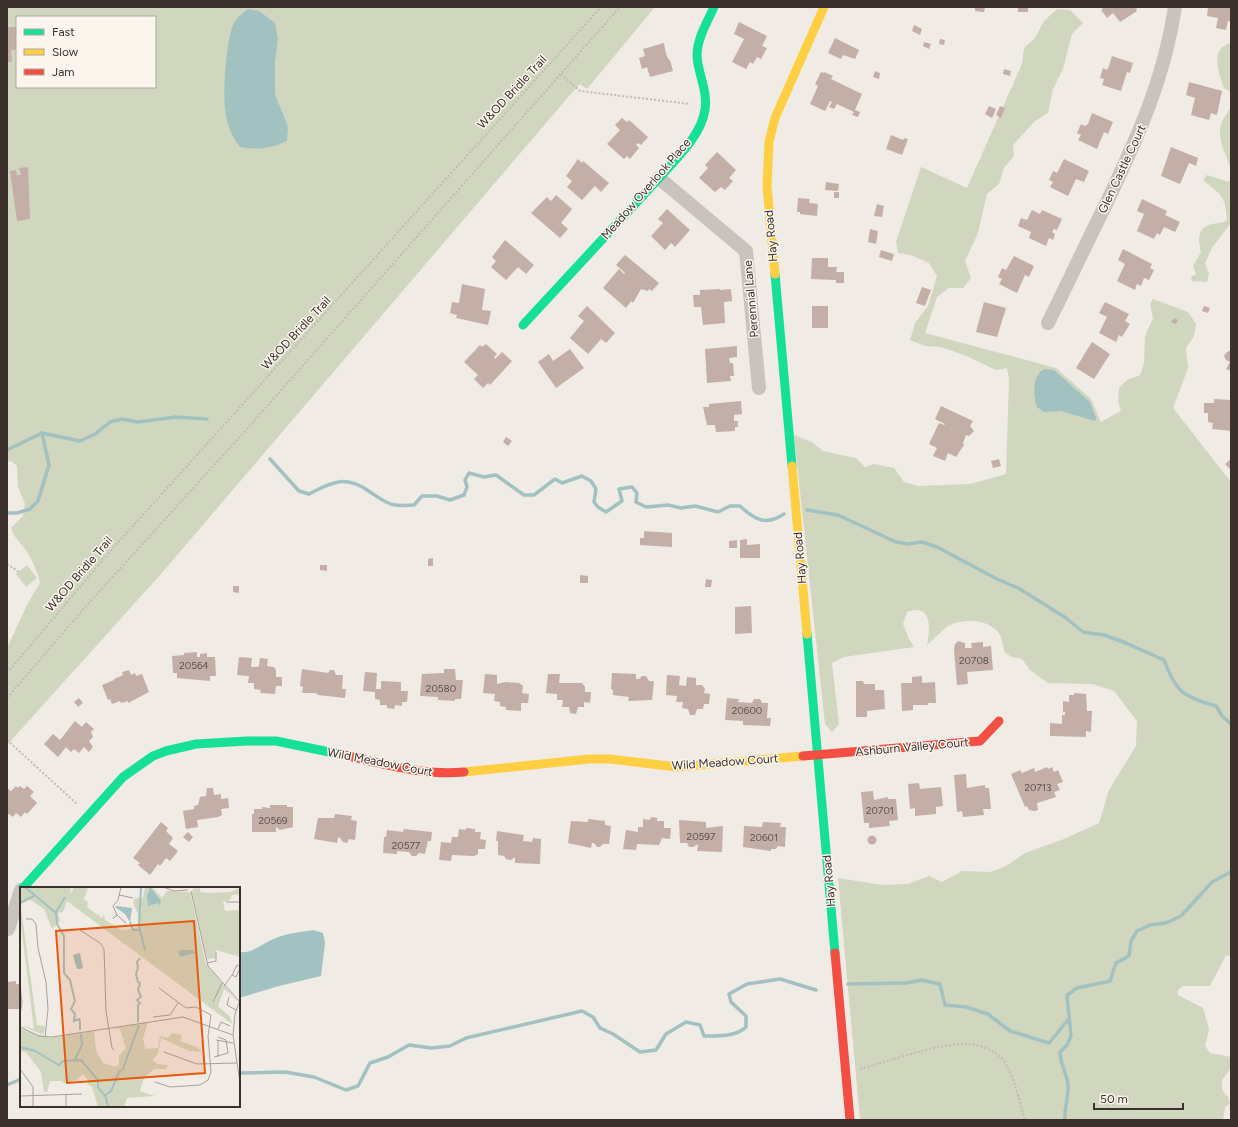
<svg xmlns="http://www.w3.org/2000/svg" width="1238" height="1127" font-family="Figtree,sans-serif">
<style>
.green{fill:#d1d6bf;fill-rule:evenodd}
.water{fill:#a1c2c1}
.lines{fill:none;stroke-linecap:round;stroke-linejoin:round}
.stream{stroke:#a1c2c1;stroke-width:3.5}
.building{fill:#c3afa7}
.path{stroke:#c2bbb6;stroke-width:2;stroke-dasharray:2 2;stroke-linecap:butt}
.street{stroke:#c9c3be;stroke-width:14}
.fast{stroke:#16e098;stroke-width:9}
.slow{stroke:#ffcf43;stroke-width:9}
.jam{stroke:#f24e42;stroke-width:9}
.labels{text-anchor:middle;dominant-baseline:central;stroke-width:3;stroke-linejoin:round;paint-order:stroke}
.number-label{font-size:10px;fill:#5d504a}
.street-label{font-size:12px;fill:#3b302b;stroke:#fbf5ee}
.inset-river{fill:none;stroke:#a1c2c1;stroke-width:2}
.inset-road{fill:none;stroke:#a8a09b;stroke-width:1}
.view{fill:#e8590c;fill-opacity:0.15;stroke:#e8590c;stroke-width:2}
.inset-edge{fill:none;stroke:#3b302b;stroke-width:2}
</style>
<rect width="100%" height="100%" fill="#f0ebe5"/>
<!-- green -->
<g class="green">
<path d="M7 7H655L587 89 580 84 570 95 161 574 7 745V648L28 603 40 583C39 573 28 551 21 544 16 538 14 536 11 528L23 516 25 504 18 487 17 466 11 461 7 462ZM17 17H155V87H17ZM278 39 275 64V94L288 126 226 116 225 91 228 52Z"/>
<path d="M1057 9 1070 10 1083 23 1072 34 1063 69 1053 89 1048 113 1035 121 1013 145 1014 156 1004 168 999 184 987 194 978 233 965 261 971 278 963 288H949L937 297 925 333 1056 368 1091 399 1101 422 1121 411 1118 401 1119 388 1127 380 1140 375 1144 363 1145 336 1153 318 1150 304 1153 299 1188 312 1196 324 1194 336 1186 348 1188 368 1173 408 1231 482V956L1226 955 1210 986H1183L1178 990V995L1203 1008 1209 1029 1205 1046 1210 1053 1231 1057V1068L1222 1080V1090L1228 1097 1230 1103 1225 1107 1223 1120H860L838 878 882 885 908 884 929 876 942 882 962 871 990 872 1006 866 1025 853 1064 839 1099 823 1109 790 1136 746 1137 721 1114 691 1092 684 1048 683 1030 670 1022 659 1012 657 1005 653C1003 647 1002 640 1000 635 991 619 963 618 948 626 941 631 934 639 927 645 930 630 933 602 907 612L903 624 909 639 914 647 844 657 832 663 839 724 832 732 825 724 794 435 812 442 823 451 856 458 865 467 874 464 894 468 904 482 919 486 970 484 1006 474 1009 380 1007 368 996 370 964 355 941 347 925 346 910 340 915 323 928 306 937 276 929 263 911 255 898 253 896 242 921 167 967 188 1022 64 1024 48 1035 38 1044 21Z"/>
<path d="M1231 43V92L1224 88C1219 74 1209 48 1231 43Z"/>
<path d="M1231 108V171C1224 145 1210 132 1231 108Z"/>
<path d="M1207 175 1229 182 1231 178V223L1212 248 1205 263 1209 274 1207 282 1192 281 1191 277 1196 274 1193 266 1201 252C1198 241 1197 229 1209 225 1216 222 1219 225 1227 220 1226 196 1220 194 1203 180Z"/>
<path d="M27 565 37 578 26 587 16 574Z"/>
</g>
<!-- water -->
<g class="water">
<path d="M248 9 259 11 275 23 278 39 275 64V94L288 126 287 141C269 149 259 150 240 147 233 138 228 127 226 116 222 97 226 43 233 25 235 19 243 13 248 9Z"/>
<path d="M1045 369 1054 370 1090 402 1096 418 1095 421 1061 411 1044 412 1037 407C1033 395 1032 374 1045 369Z"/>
<path d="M313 930 323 933 325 943 321 976 279 986 239 998V952C253 954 264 942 276 938 288 933 301 932 313 930Z"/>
</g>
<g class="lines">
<!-- stream -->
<g class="stream">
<path d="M7 450 42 433 80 441 95 434 110 422 122 419 138 422 176 417 207 419"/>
<path d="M270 459 299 491 309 494C333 481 347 475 370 492 378 497 386 504 395 505 401 506 408 505 414 505L422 496H437L450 500 464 495 467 487 465 480 469 473 484 477 496 475 524 495H534L555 479 562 483 582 476 591 481 596 489 594 502 598 507 606 512 622 501 619 489 632 487 637 493 636 502 646 507 668 505 681 508 695 506 718 512 730 506H740C755 520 766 526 784 514"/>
<path d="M807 510 838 515 896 542 908 544 922 542 937 547 995 578 1020 589 1066 618 1083 632 1104 635 1126 643 1164 660C1176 692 1183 697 1216 706L1222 716 1231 724"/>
<path d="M7 513H17L30 509 38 501 49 465 42 433"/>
<path d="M848 984 907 983 921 980 940 984 945 1005 966 1007 988 1014 1010 1031 1049 1043 1068 1020"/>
<path d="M239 1073 285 1072 314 1077 346 1090 358 1086 370 1063 388 1057 409 1045 431 1048 450 1046 466 1038 582 1011 593 1017 600 1028 613 1034 640 1052 656 1050 666 1034 686 1022 700 1025 704 1036C717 1036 736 1037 746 1027V1016L731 1002 729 994 747 984 780 979 816 990"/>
<path d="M7 1085 21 1079"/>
<path d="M1065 1120C1064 1108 1069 1097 1068 1085 1067 1073 1060 1064 1060 1052L1067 1045 1071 1036 1067 995 1077 988 1110 981 1116 963 1129 956 1131 941 1137 931 1150 925 1166 923 1181 916 1212 882 1231 872"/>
</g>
</g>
<!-- building -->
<g class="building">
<path d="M975 7H985L984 12 975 11Z"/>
<rect x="1018" y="7" width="10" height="5"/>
<path d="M1104 7H1139L1136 9 1137 11 1120 22 1113 13 1107 18 1101 10Z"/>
<path d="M1208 7H1231V21H1228L1226 30 1216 28 1218 18 1207 16Z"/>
<path d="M739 22 767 36 762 46 767 48 761 59 757 57 753 64 750 62 746 69 732 62 744 39 734 34Z"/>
<path d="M914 25 922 29 920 35 912 31Z"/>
<path d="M7 27H17V50H11L12 62H7Z"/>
<path d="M835 38 859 50 855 59 843 55 841 59 828 53Z"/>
<path d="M940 39 945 40 944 45 939 44Z"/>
<path d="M924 42 931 44 929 49 923 46Z"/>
<path d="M664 43 666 54 669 60H670L673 71 650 77 647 67 642 69 639 58 645 56 643 49Z"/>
<path d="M1112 56 1133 63 1130 73 1127 72 1121 91 1102 85 1104 79 1100 78 1103 68 1107 70 1109 66Z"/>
<path d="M1004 69 1011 71 1010 76 1003 74Z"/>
<path d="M875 71 880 73 879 79 873 77Z"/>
<path d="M821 72 823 73 824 72 833 76 831 79 862 94 855 110 860 112 858 117 852 115 854 112 837 104 834 109 829 107 832 102 830 101 825 111 810 104 818 86 815 84Z"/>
<path d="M1189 82 1222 91 1217 115 1211 113 1209 120 1191 115 1195 98 1186 95Z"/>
<path d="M989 106 996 109 992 118 985 114Z"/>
<path d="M1000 106 1005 108 1001 118 996 115Z"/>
<path d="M1092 113 1113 122 1108 134 1104 132 1097 149 1078 140 1081 135 1077 133 1081 124 1085 126 1088 124Z"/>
<path d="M622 118 627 122 629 120 648 137 641 145 638 143 636 145 639 148 630 159 627 156 624 159 607 144 620 130 615 125Z"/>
<path d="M891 135 903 140 904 138 908 139 902 155 886 149Z"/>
<path d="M1171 147 1198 158 1196 166 1189 163 1180 184 1161 176Z"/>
<path d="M717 152 736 170 729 178 733 181 725 190 721 187 715 192 699 178 708 168 705 165Z"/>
<path d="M578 159 582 163 583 161 609 183 601 192 595 186 582 200 567 187 572 181 566 176Z"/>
<path d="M1064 159 1089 171 1084 182 1076 179 1068 196 1050 187 1053 182 1049 180 1053 171 1057 173Z"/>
<path d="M28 167 30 219 17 221 10 171 16 170 17 175H21L19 168Z"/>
<path d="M826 182 839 184 838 191 825 190Z"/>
<rect x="834" y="192" width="5" height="6"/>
<path d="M556 195 572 209 561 223 568 229 560 238 531 213 547 197 551 201Z"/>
<path d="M798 198 810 199 809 203 818 204 817 216 800 214V212H797Z"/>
<path d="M1142 199 1167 211 1165 215 1180 222 1175 232 1164 227 1160 235 1157 233 1154 239 1137 231 1144 214 1137 211Z"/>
<path d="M877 204 884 206 882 217 874 216Z"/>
<path d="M667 209 690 230 675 247 671 243 665 250 651 236 663 223 658 219Z"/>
<path d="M1032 210 1040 214 1042 210 1062 219 1057 230 1054 229 1052 232 1055 234 1053 240 1049 238 1046 246 1029 238 1031 232 1018 226 1021 218 1027 220Z"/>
<path d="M870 229 878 231 876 244 868 242Z"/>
<path d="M505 240 534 265 526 274 518 267 506 280 491 267 496 261 492 257Z"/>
<path d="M1123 249 1152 264 1150 268 1154 270 1149 280 1144 278 1141 286 1137 284 1135 290 1117 281 1125 264 1118 260Z"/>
<path d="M881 250 894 254 892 261 879 257Z"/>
<path d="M625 255 659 283 652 291 649 289 648 291 641 289 633 303 631 301 626 308 603 288 619 269 624 274 625 273 616 265Z"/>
<path d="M1014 256 1034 266 1029 277 1025 275 1017 293 999 284 1002 279 998 277 1002 268 1006 270Z"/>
<path d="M812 258H828V267H837L836 272H844V283H836V280L811 279Z"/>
<path d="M462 284 485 289 482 310 491 311 488 325 456 318 457 315 450 313 452 302 459 303Z"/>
<path d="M922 287 931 290 925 306 916 303Z"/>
<path d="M720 289V290L731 289 732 301 724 302 725 323 703 325 701 307H694L693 295H700V290Z"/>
<path d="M984 302 1006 308 997 337 976 332Z"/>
<path d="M1105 302 1129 314 1125 321 1130 324 1122 337 1119 335 1116 342 1099 333 1107 317 1099 313Z"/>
<path d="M587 306 615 333 606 343 601 339 588 354 570 338 584 321 578 316Z"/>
<rect x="812" y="306" width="16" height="22"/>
<path d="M1204 306 1210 308 1208 313 1202 311Z"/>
<path d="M1174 318 1178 320 1176 324 1171 322Z"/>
<path d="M1092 342 1110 354 1094 379 1076 368Z"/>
<path d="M486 344 497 354 494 357 495 359 502 352 512 361 490 385 488 383 483 388 474 379 478 375 464 362 480 345 482 347Z"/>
<path d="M737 346V357L729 358 730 363H733L734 376H730L731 381 707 383 705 349Z"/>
<path d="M570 349 584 368 556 388 538 362 549 354 553 361Z"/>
<path d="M1231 350V371L1226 369 1230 362 1226 360 1224 356 1227 352Z"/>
<path d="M1214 399 1231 400V431L1212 429 1213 423 1208 422V413H1204V403H1214Z"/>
<path d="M741 401 742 414 734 415V421H738V427H735V431L716 432 715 425H707L703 407H709V404Z"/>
<path d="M941 406 973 421 970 426 974 431 969 436 966 435 963 443 964 445 956 457 948 453 945 461 933 456 937 448 929 444 939 423 944 425 945 424 935 419Z"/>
<path d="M506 437 512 441 508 446 503 442Z"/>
<path d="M999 459 1001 466 993 468 991 461Z"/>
<path d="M1231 459V470L1225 464Z"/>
<path d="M644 531 672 533V547L640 545V538H644Z"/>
<path d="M747 539V545L760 544V558H740V540Z"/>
<path d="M737 540V548H729V541Z"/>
<path d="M433 558V566H428V559Z"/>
<path d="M320 565H327V571L320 570Z"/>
<path d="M580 575 588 576V583H580Z"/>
<path d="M706 579 712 580 711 587H705Z"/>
<path d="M233 586H239V593L233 592Z"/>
<path d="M751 606 752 633 735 634V607Z"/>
<path d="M958 641 965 643V648H972L971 643 983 642V647L991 646 993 670 967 672 968 684 957 685 954 650 955 644Z"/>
<path d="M197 652V657H200V654L207 653V657H215L216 676H210V681L177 678V673H173L172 656 184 655V653Z"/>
<path d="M239 657 252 658 251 667H257L259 666 260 658 268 659 267 666 274 667 276 670V677H282V686H276L275 694 260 693 261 690 254 689V683H248L249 676 237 675Z"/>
<path d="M302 669 328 673 330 670H334L336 675H343L342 689H346L345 698 318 695 316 693H302L303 687 300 686Z"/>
<path d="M444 669H455L456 680H463L461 699H455V701L438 700V697L420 696 422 674 444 673Z"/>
<path d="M129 670 131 675 135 673 136 676 142 674 149 692 128 703V701L121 703 120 701 112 704 110 699 108 700 102 685 114 680V679L123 675 122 672Z"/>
<path d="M365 672 377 673 376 689H381V681L401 682V691H408L407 702H402V706L395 705 394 709 387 708V705H380V700L375 699V692L363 691Z"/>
<path d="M612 673 636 674V679H639L642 676H646L649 681H654L652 700 628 701 629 697 613 695V690L611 689Z"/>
<path d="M485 674 497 675V684L506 682 519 683 523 686 522 693 529 694 528 703H521V711L506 710V707L500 706V702L494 701 495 694 483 693Z"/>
<path d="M548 674H560L559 683H582L585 687V692H591L590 703 584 702V707H578L576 714 570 713 569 707H562L563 700H557V694L546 693Z"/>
<path d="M667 675 680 676 679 685 686 686 687 677 696 678V685H702L705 689 704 693 710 694 709 704H704L703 709H697L695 715H690L688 709 682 708 683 702H676L677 696 666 695Z"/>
<path d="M922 676V683L935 682 936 703H928V705H913V710L902 711 901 683H912V677Z"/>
<path d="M856 681H863L864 684H875V690H884L885 709 867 711V717H856Z"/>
<path d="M1074 693 1086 694 1087 711H1092L1091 732 1086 731V737L1050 736V723L1062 724V715H1065V712H1063V701L1069 702V695H1074Z"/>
<path d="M79 698 83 703 78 707 74 702Z"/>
<path d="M727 698 739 699 738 702 752 703 754 699H760L762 703H768L767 718H771L770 726 743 725V721L725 720Z"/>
<path d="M75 721 82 727 86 722 94 729 91 732 93 737 89 741 93 747 89 752 84 747 79 753 74 749 71 752 66 747 58 757 44 744 53 734 60 740Z"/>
<path d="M1047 767 1048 769 1052 767 1054 772 1058 770 1063 782 1057 784 1060 790 1054 792 1056 797 1037 803 1038 810 1034 811 1029 810 1027 806 1025 807 1011 774 1020 770 1022 773 1034 768 1035 772Z"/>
<path d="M966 774 967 788 985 785V788H989L991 809H983L984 815 963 817 962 811 957 812 954 775Z"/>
<path d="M919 783 920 789 941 787 943 806 936 807V814L915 816V808L910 809 908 784Z"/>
<path d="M16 786 18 788 20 786 24 789 27 786 34 792 30 796 37 803 27 814 25 812 21 817 16 813 13 817 7 813V788L11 791Z"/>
<path d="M207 788H213L214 795 221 794V799L228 798 229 808 221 809 222 815 218 817 197 820 198 827 186 829 183 811 194 809V806L198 805 200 797 206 796Z"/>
<path d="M873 791 874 800 888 797V799H896L898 820 889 821 890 826 869 828V823H864L861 792Z"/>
<path d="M270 805H287V807H293V827L280 830 276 827V832H252V814H254V809H262V807L270 808Z"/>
<path d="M335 814 352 816 351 820 357 821 355 840 349 839 347 843 343 842 340 838 338 837 337 843 314 839 318 818H334Z"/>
<path d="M651 817 657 818V821H664V828H671L670 839 662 838 659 845 637 844 636 850 623 849 626 830 638 832V827H643V819L650 820Z"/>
<path d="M588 819 605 821V825L611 826 609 844H603L600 847H597L594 843H592L591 848 568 843 571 821 588 822Z"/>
<path d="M679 820 706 822V828L723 826 722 852 697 851 698 844 693 847H689L687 843H680Z"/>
<path d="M161 822 168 828 166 831 173 838 169 844 178 851 170 861 166 858 160 866 158 864 150 875 138 865 140 863 133 858Z"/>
<path d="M763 822 781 823 780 827H786L785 847 778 846 776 849H771V851L743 847 744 826 762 827Z"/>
<path d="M466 828 475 829V832H481L480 839 486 840 485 849H478V854L474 856 452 855 451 861 439 860 441 842 451 843 452 837H458L459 829 466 830Z"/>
<path d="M404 829 432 832 431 841H428L425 854 419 853 416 856H412L409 852 397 851V854L383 853 384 837H386L387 830 403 832Z"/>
<path d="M497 831 524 835 523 841 532 842 533 838 541 839 540 864 515 863V857L511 860 506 859 504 856 498 855V841H496Z"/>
<path d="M188 832 193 837 189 842 183 837Z"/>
<circle cx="872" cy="840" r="4.5"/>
<path d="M16 981V984H21L20 1009H7V982Z"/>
</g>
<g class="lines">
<!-- path -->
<g class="path">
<path d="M561 74 580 91 690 104"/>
<path d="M7 564 19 572"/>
<path d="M7 673 113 548 601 7"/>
<path d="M7 698 87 605 238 439 620 7"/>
<path d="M7 740 77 804"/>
<path d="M860 1069C889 1061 939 1043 967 1044 978 1044 997 1051 1003 1060 1015 1077 1019 1101 1025 1120"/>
</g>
<!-- street -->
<g class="street">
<path d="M659 178 746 251 759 388"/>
<path d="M1048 323C1068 283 1087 242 1107 202 1138 136 1164 80 1175 7"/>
<path d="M8 929 21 890"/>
</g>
<!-- fast -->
<g class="fast">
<path d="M775 274 792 466"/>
<path d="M523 325 662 175C678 157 701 135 705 110 708 91 698 74 697 56 697 38 707 23 714 7"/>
<path d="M807 634 835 953"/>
<path d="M23 888 123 777 153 756 166 751 196 744 247 741H276L339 754"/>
</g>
<!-- slow -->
<g class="slow">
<path d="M775 274 767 186 769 142 775 118 824 7"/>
<path d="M792 466 807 634"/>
<path d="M464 772 589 759H610L677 767 803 756"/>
</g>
<!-- jam -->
<g class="jam">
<path d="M339 754C381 763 422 776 464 772"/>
<path d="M803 756 980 741 999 721"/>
<path d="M835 953 850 1120"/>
</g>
</g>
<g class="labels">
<!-- number labels -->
<g class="number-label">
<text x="974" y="660">20708</text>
<text x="194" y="665">20564</text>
<text x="441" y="688">20580</text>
<text x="747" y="710">20600</text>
<text x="1038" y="787">20713</text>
<text x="880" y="810">20701</text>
<text x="273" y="820">20569</text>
<text x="701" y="836">20597</text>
<text x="764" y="837">20601</text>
<text x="406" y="845">20577</text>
</g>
<!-- street labels -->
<g class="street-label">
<text transform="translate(512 92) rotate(-47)">W&amp;OD Bridle Trail</text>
<text transform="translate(1122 169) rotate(-65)">Glen Castle Court</text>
<text transform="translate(646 189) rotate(-49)">Meadow Overlook Place</text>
<text transform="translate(771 236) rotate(-95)">Hay Road</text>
<text transform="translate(751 299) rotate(-95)">Perennial Lane</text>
<text transform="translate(296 333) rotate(-47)">W&amp;OD Bridle Trail</text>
<text transform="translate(800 558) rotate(-95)">Hay Road</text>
<text transform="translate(79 574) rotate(-49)">W&amp;OD Bridle Trail</text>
<text transform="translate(912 747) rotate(-5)">Ashburn Valley Court</text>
<text transform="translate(380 762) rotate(11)">Wild Meadow Court</text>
<text transform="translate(725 762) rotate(-4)">Wild Meadow Court</text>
<text transform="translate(829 881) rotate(-95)">Hay Road</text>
</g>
</g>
<!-- overview -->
<g transform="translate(20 887)">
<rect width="220" height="220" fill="#f0ebe5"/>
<path d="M0 0H51L50 8 54 0H68L64 13 68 15 67 20 82 31 84 27 85 33 103 44 104 41 105 43 118 40V27L113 16 115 11H123L125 0H132L142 11 147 4 170 5 186 77 217 114 214 121 217 114 204 102 198 119 210 130 212 137 47 14 43 25 38 26 40 34 32 42 24 22 9 12 1 16V21L17 138 25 139 24 146 21 147 0 138 14 142 0 30ZM180 1V5L188 6 210 5 220 1V7L212 8 210 13 203 15 205 24 220 23V70L196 63 195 71 187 72 172 6 173 2ZM128 135 123 151 125 162 138 161 140 149 148 151 152 146 162 148 160 154 177 160 182 165 169 164 141 151 138 167 132 173 138 177 148 178 146 182H134L124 191 120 204 135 209 107 211 104 220H78L72 200 67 197 68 193 63 187 55 194 43 196 42 194H30L27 205H24L21 185 6 165 0 164 1 142 29 151 74 144 76 163 83 176 96 180 99 177V169L106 161 103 153 107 151 103 152 100 142H92Z" fill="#d1d6bf"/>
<path d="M130 0 141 14 140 18 138 16 128 19 127 10ZM97 19 112 21 110 35 105 27 95 20ZM162 63H173L175 66 160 70 158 65ZM60 66 63 81 60 82H57L53 68Z" fill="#a1c2c1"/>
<path class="inset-river" d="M5 0 36 26 37 37 44 49V86L50 93 55 114 51 122 55 127 54 134 59 132 60 134V143M121 0 119 39 125 63M0 16 14 9M36 25 45 10M110 35 113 43H121M118 135V118L120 116 117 113 121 110 118 103 120 96 118 95 116 87 118 81 117 75 120 71M0 160 15 164 39 178 43 174 61 173 78 193V200L86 211 88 220M58 174 55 172 62 158 61 147M84 209 91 204 99 185 103 182 119 138"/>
<path class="inset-road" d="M143 0 154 4 168 3M171 4 188 79 219 114M99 8 113 11M206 15H220M97 28 93 19 98 13 101 0M6 32H12L16 37 18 61 26 95 28 122 25 150M93 32 97 28 106 36M60 43 80 56 84 62 86 124 92 161 94 163M187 76 196 74V65M220 80 217 78 212 88 216 90 220 81M0 97 2 116 0 127M204 99 212 88M209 110 207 118 216 123M220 113 215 127 213 148 220 196M193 115 202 96M133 130 150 128 158 116M0 140 19 149 32 150 163 130 213 148M198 142 201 135 210 139M196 153 213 156M144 165 177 177 217 176M194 170 208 166 206 153 198 150M198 170V154M0 182 13 200V220M135 195 150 200 180 198 188 193 191 185 188 149 191 128 176 120 166 121 139 101M0 209 62 207M46 220V207"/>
<path class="view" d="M174 34 185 186 47 196 36 44Z"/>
<rect width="220" height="220" class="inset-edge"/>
</g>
<!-- border -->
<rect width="1238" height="1127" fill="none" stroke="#3b302b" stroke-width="16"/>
<!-- legend -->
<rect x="16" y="16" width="140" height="72" fill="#fbf5ee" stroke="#aea6a0"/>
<rect x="24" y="29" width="20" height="6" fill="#16e098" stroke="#aea6a0"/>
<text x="52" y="36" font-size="12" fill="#3b302b">Fast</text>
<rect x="24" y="49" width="20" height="6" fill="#ffcf43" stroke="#aea6a0"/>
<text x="52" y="56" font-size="12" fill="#3b302b">Slow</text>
<rect x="24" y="69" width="20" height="6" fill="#f24e42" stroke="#aea6a0"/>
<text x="52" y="76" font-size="12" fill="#3b302b">Jam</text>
<!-- scale -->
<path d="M1094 1103v6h89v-6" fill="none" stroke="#3b302b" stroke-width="2"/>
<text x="1100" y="1103" font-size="12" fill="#3b302b" stroke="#fbf5ee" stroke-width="3" paint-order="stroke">50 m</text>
</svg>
